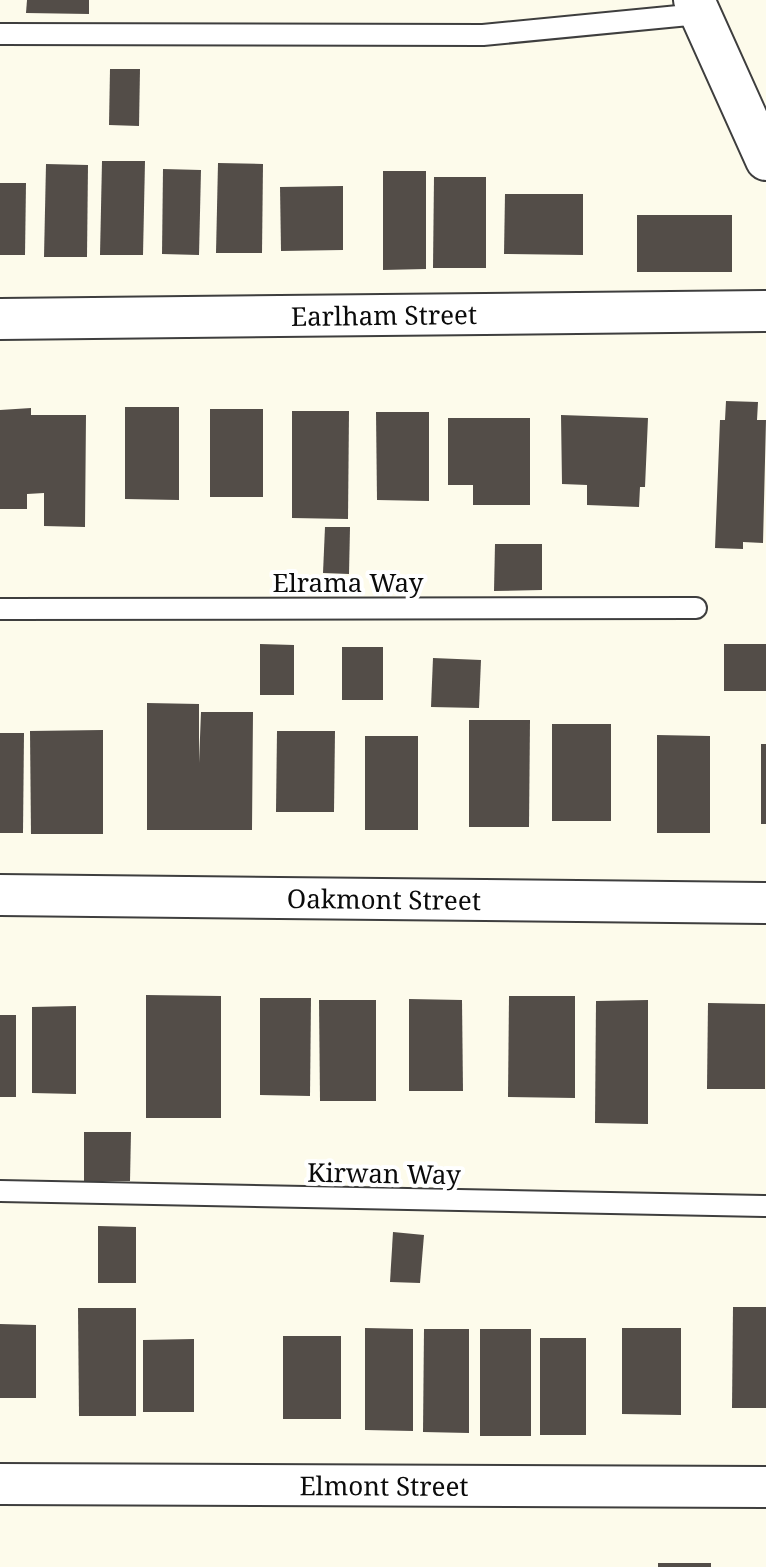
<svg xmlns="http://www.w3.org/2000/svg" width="766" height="1567" font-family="'Noto Serif',serif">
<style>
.building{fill:#534d48}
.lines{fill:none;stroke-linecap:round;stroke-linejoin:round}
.service-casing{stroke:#3e3e3e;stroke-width:24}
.minor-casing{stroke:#3e3e3e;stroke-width:44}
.service{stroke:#fff;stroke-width:20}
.minor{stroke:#fff;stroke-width:40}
.labels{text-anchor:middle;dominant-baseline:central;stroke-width:8;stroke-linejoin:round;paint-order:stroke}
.street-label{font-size:26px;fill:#0b0b0b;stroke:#fff}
</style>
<rect width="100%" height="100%" fill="#fdfbeb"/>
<!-- building -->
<g class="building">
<path d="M27 0H89V14L26 13Z"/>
<path d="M110 69H140L139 126 109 125Z"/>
<path d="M102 161H145L143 255H100Z"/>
<path d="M218 163 263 164 262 253H216Z"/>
<path d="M46 164 88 165 87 257H44Z"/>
<path d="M163 169 201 170 199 255 162 254Z"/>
<path d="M383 171H426V269L383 270Z"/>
<path d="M434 177H486V268H433Z"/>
<path d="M0 183H26L25 255H0Z"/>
<path d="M343 186V250L281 251 280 187Z"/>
<path d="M505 194H583V255L504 254Z"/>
<rect x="637" y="215" width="95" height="57"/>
<path d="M726 401 758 402 757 420H766L763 543 743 542V549L715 548 720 420H725Z"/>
<path d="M125 407H179V500L125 499Z"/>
<path d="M31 408V415H86L85 527 44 526V493L27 494V509H0V410Z"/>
<rect x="210" y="409" width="53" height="88"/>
<path d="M292 411H349L348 519 292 518Z"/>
<path d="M376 412H429V501L377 500Z"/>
<path d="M561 415 648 418 645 487H640L639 507 587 505V485L562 484Z"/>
<path d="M448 418H530V505H473V485H448Z"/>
<path d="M325 527H350L349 574 323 573Z"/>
<path d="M495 544H542V590L494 591Z"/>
<path d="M260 644 294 645V695H260Z"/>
<rect x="724" y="644" width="42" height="47"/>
<rect x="342" y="647" width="41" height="53"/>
<path d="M433 658 481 660 479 708 431 707Z"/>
<path d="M147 703 199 704V763L201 712H253L252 830H147Z"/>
<path d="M469 720H530L529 827H469Z"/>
<rect x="552" y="724" width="59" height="97"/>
<path d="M103 730V834H31L30 731Z"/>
<path d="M277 731H335L334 812H276Z"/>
<path d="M0 733H24L23 833H0Z"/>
<path d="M657 735 710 736V833H657Z"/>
<rect x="365" y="736" width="53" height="94"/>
<rect x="761" y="744" width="5" height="80"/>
<path d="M146 995 221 996V1118H146Z"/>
<path d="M509 996H575V1098L508 1097Z"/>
<path d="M260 998H311L310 1096 260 1095Z"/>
<path d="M409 999 462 1000 463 1091H409Z"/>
<path d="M319 1000H376V1101H320Z"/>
<path d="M648 1000V1124L595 1123 596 1001Z"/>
<path d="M708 1003 765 1004V1089H707Z"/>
<path d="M76 1006V1094L32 1093V1007Z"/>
<rect x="0" y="1015" width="16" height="82"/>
<path d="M84 1132H131L130 1181H84Z"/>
<path d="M98 1226 136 1227V1283H98Z"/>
<path d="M393 1232 424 1235 420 1283 390 1282Z"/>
<path d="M733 1307H766V1408H732Z"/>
<path d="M78 1308H136V1416H79Z"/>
<path d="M0 1324 36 1325V1398H0Z"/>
<path d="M365 1328 413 1329V1431L365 1430Z"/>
<path d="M622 1328H681V1415L622 1414Z"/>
<path d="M424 1329H469V1433L423 1432Z"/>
<rect x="480" y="1329" width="51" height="107"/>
<rect x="283" y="1336" width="58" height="83"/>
<rect x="540" y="1338" width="46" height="97"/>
<path d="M194 1339V1412H143V1340Z"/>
<rect x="658" y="1563" width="53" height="4"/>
</g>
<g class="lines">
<defs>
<g id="service">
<path d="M0 34 483 35 699 14"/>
<path d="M0 609 696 608"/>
<path d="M0 1191 766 1206"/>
</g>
<g id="minor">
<path d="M694 0 766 160"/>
<path id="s1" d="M0 319 766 311"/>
<path id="s2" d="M0 895 766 903"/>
<path id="s3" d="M0 1484 766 1487"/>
</g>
</defs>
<!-- service casing -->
<use href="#service" class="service-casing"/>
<!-- minor casing -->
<use href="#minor" class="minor-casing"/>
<!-- service -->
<use href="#service" class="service"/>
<!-- minor -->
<use href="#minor" class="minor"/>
</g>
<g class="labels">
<!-- street labels -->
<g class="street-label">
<text stroke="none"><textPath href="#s1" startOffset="384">Earlham Street</textPath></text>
<text x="348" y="582">Elrama Way</text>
<text stroke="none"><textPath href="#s2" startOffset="384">Oakmont Street</textPath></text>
<text transform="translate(384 1173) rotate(1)">Kirwan Way</text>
<text stroke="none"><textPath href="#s3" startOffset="384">Elmont Street</textPath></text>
</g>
</g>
</svg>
